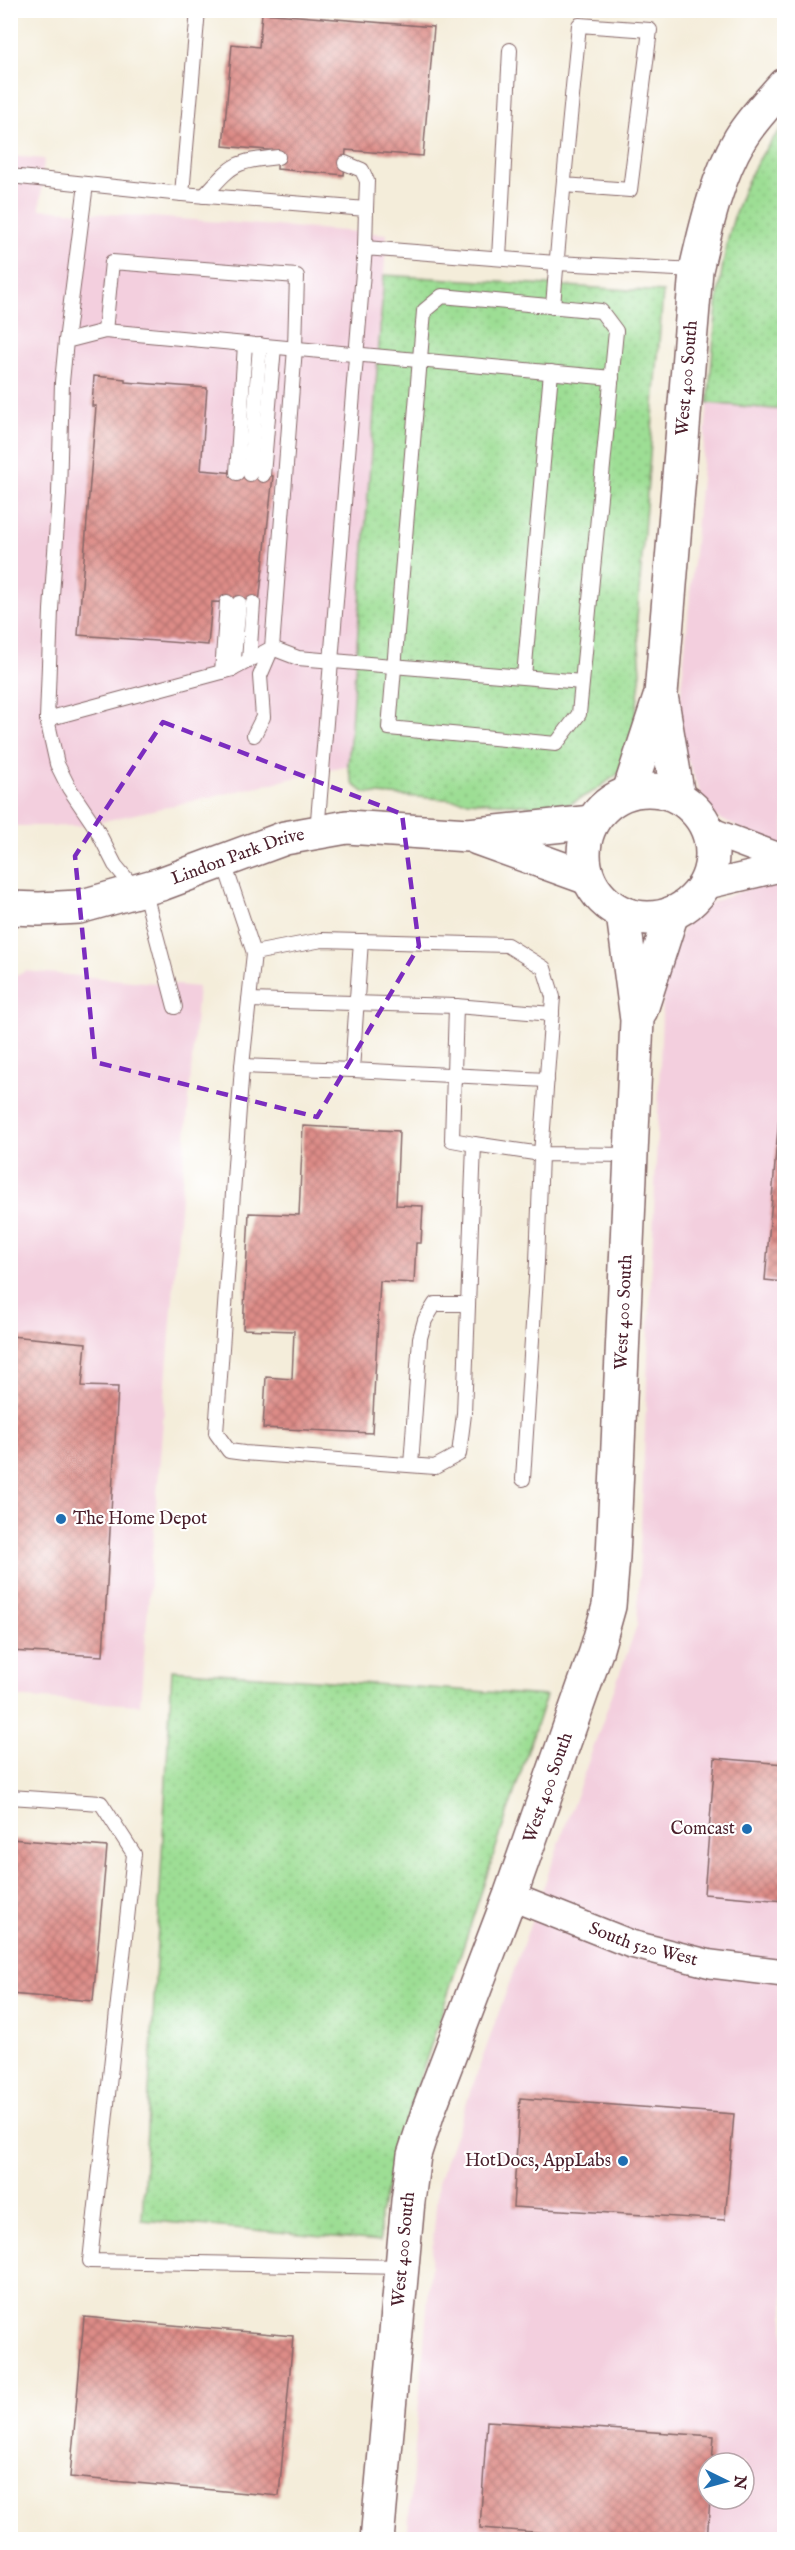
<svg xmlns="http://www.w3.org/2000/svg" width="795" height="2550" font-family="'IM FELL English',serif">
<style>
.built{fill:#f3cfde;fill-rule:evenodd}
.grass{fill:url(#grass-dots);stroke:#747e60;stroke-width:1.5}
.building{fill:url(#building-cross-hatch)}
.lines{fill:none;stroke-linecap:round;stroke-linejoin:round}
.service-casing{stroke:#866768;stroke-width:16}
.minor-casing{stroke:#866768;stroke-width:30}
.tertiary-casing{stroke:#866768;stroke-width:36}
.service{stroke:#fff;stroke-width:14}
.minor{stroke:#fff;stroke-width:27}
.tertiary{stroke:#fff;stroke-width:33}
.marked{fill:none;stroke:#7b2cbf;stroke-width:4.5;stroke-dasharray:12 8;stroke-linejoin:round}
.poi-dot{fill:#1f6fb2;stroke:#fff;stroke-width:2}
.labels{text-anchor:middle;dominant-baseline:central;stroke-width:4.5;stroke-linejoin:round;paint-order:stroke}
.street-label{font-size:18px;fill:#4a1f2b;stroke:#fff}
.poi-label{font-size:18px;fill:#4a1f2b;stroke:#fff;text-anchor:end}
</style>
<defs>
<pattern id="grass-dots" width="8" height="8" patternUnits="userSpaceOnUse" patternTransform="scale(1.5)"><rect width="8" height="8" fill="#9dde94"/><path d="M2 2h.1M6 6h.1" fill="none" stroke="#89be80" stroke-width="1.8" stroke-linecap="round"/></pattern>
<pattern id="building-cross-hatch" width="8" height="8" patternUnits="userSpaceOnUse" patternTransform="scale(1.5)"><rect width="8" height="8" fill="#dd8c87"/><path d="M0 0l8 8M0 8l8-8" fill="none" stroke="#b5726f"/></pattern>
</defs>
<rect width="100%" height="100%" fill="#fff"/>
<filter id="ink" filterUnits="userSpaceOnUse"><feTurbulence type="fractalNoise" baseFrequency=".0167" numOctaves="2"/><feDisplacementMap in="SourceGraphic" scale="12" xChannelSelector="R" yChannelSelector="G"/><feConvolveMatrix kernelMatrix="1 2 1 2 8 2 1 2 1" color-interpolation-filters="sRGB"/></filter>
<filter id="wash" filterUnits="userSpaceOnUse"><feTurbulence type="fractalNoise" baseFrequency=".008" numOctaves="4" result="noise"/><feDisplacementMap in="SourceGraphic" scale="24" xChannelSelector="R" yChannelSelector="G"/><feGaussianBlur stdDeviation="1.35" result="paint"/><feColorMatrix in="noise" values="0 0 0 0 0 0 0 0 0 0 0 0 0 0 0 0 0 1.4 0 .05"/><feComposite in="paint" operator="in"/></filter>
<g filter="url(#wash)">
<rect width="100%" height="100%" fill="#f4edda"/>
<!-- built -->
<g class="built">
<path d="M10 156 44 159 40 209 387 234 348 766 82 826H11Z"/>
<path d="M708 403 784 410V2539L407 2540 438 2183 637 1625 664 965 694 909 755 886 759 838 708 813 677 734ZM708 2463H744V2499H708Z"/>
<path d="M26 971 198 987 140 1705 11 1697 10 979Z"/>
</g>
<!-- grass -->
<g class="grass">
<path d="M784 126V410L708 403C718 310 716 199 784 126Z"/>
<path d="M384 275 663 292 637 619 641 672 634 728 619 773 597 789 570 804 535 806 365 793 353 784 348 766Z"/>
<path d="M172 1670 546 1696 397 2148 380 2214V2241L142 2220Z"/>
</g>
<g id="blocks">
<!-- building -->
<g class="building">
<path d="M262 13 434 27 423 156 346 150 344 175 277 169 278 151 223 146 232 44 259 47Z"/>
<path d="M94 376 125 379V382L207 388 201 470 273 476 259 603 212 602 208 645 78 635 96 406H92Z"/>
<path d="M779 1117 784 1118V1282L765 1280Z"/>
<path d="M303 1126 399 1131 396 1205 423 1206 421 1243H416L414 1283 380 1281 372 1433 263 1428 266 1377 292 1379 294 1331 243 1329 249 1213 299 1215Z"/>
<path d="M10 1336 86 1343 82 1386 118 1387 103 1656 10 1651Z"/>
<path d="M715 1758 784 1764V1901L704 1894Z"/>
<path d="M10 1839 107 1847 93 2001 10 1994Z"/>
<path d="M520 2098 734 2114 725 2220 513 2207Z"/>
<path d="M84 2317 293 2336 279 2496 70 2477Z"/>
<path d="M487 2421 714 2436 712 2463H708V2499H710L707 2540H637L480 2528Z"/>
</g>
</g>
</g>
<g filter="url(#ink)">
<use href="#blocks" fill-opacity="0" stroke="#866768" stroke-width="1.5"/>
<g class="lines">
<defs>
<g id="service">
<path d="M345 163 362 170 367 181 366 209"/>
<path d="M10 176 182 194 366 209 365 248"/>
<path d="M182 194 198 10"/>
<path d="M204 196C234 163 233 162 278 157"/>
<path d="M499 258 510 50"/>
<path d="M442 296 601 311 616 331 579 714 556 744 389 728 424 311Z"/>
<path d="M553 307C560 213 570 119 579 25L650 30 630 190 564 185"/>
<path d="M66 341 86 184"/>
<path d="M237 473 245 344"/>
<path d="M250 474 260 345"/>
<path d="M263 475 274 347"/>
<path d="M249 661 253 603"/>
<path d="M233 669 239 603"/>
<path d="M222 672 227 602"/>
<path d="M524 676 551 372"/>
<path d="M47 719 233 669 272 648 295 348 297 276 112 262 105 331"/>
<path d="M254 735 263 717 260 676 272 648 298 658 582 682"/>
<path d="M317 832 365 248 556 263 696 270"/>
<path d="M223 860 254 953"/>
<path d="M135 889 115 865 96 828 69 788 57 764 47 719 51 610 59 494 62 382 66 341 105 331 612 378"/>
<path d="M144 889 175 1007"/>
<path d="M361 941 352 1070 547 1080"/>
<path d="M249 1000 456 1006"/>
<path d="M242 1066 352 1070"/>
<path d="M474 1144 452 1140 456 1006 552 1014"/>
<path d="M411 1465 420 1338 425 1320 435 1304H468"/>
<path d="M523 1479 537 1262 541 1154 474 1144 464 1414 459 1454 435 1467 244 1453 229 1451 216 1433 242 1066 254 953 322 940 507 945 544 968 553 997 541 1154 631 1155"/>
<path d="M10 1797 101 1803 134 1854 90 2261 403 2267"/>
</g>
<g id="minor">
<path d="M707 830 784 859"/>
<path d="M703 886 784 867"/>
<path id="s1" d="M510 1896 631 1944 711 1964 784 1973"/>
</g>
<g id="tertiary">
<path d="M662 701 678 797"/>
<circle cx="648" cy="854" r="64"/>
<path id="s2" d="M629 792 661 694 696 270C706 227 717 177 740 139 752 119 769 102 784 85"/>
<path d="M477 838 588 878"/>
<path id="s3" d="M10 908 39 909 79 907 161 884 285 838 347 827 468 835 592 822"/>
<path d="M641 1010 672 913"/>
<path id="s4" d="M377 2540 408 2201 414 2155 429 2109 510 1896 596 1652 609 1606 613 1557 637 1020 623 914"/>
</g>
</defs>
<!-- service casing -->
<use href="#service" class="service-casing"/>
<!-- minor casing -->
<use href="#minor" class="minor-casing"/>
<!-- tertiary casing -->
<use href="#tertiary" class="tertiary-casing"/>
<!-- service -->
<use href="#service" class="service"/>
<!-- minor -->
<use href="#minor" class="minor"/>
<!-- tertiary -->
<use href="#tertiary" class="tertiary"/>
</g>
</g>
<!-- marked area -->
<path class="marked" d="M163 722 402 814 419 946 317 1117 95 1062 75 856Z"/>
<!-- markers -->
<g class="poi-dot">
<circle cx="61" cy="1519" r="6"/>
<circle cx="747" cy="1829" r="6"/>
<circle cx="623" cy="2161" r="6"/>
</g>
<g class="labels">
<!-- street labels -->
<g class="street-label">
<text stroke="none"><textPath href="#s2" startOffset="420">West 400 South</textPath></text>
<text stroke="none"><textPath href="#s3" startOffset="236">Lindon Park Drive</textPath></text>
<text stroke="none"><textPath href="#s4" startOffset="1264">West 400 South</textPath></text>
<text stroke="none"><textPath href="#s4" startOffset="778">West 400 South</textPath></text>
<text stroke="none"><textPath href="#s1" startOffset="142">South 520 West</textPath></text>
<text stroke="none"><textPath href="#s4" startOffset="292">West 400 South</textPath></text>
</g>
<!-- poi labels -->
<g class="poi-label">
<text x="73" y="1519" text-anchor="start">The Home Depot</text>
<text x="735" y="1829">Comcast</text>
<text x="611" y="2161">HotDocs, AppLabs</text>
</g>
</g>
<!-- margin -->
<rect width="795" height="2550" fill="none" stroke="#fff" stroke-width="36"/>
<!-- north arrow -->
<g transform="translate(726 2481) rotate(95)"><circle r="28" fill="#ffffff" stroke="#b7a5aa" stroke-width="1.5"/>
<path d="M0-4.5L10 22L0 15L-10 22Z" fill="#1f6fb2"/>
<text y="-9" font-size="16" font-weight="bold" text-anchor="middle" fill="#4a1f2b">N</text>
</g>
</svg>
